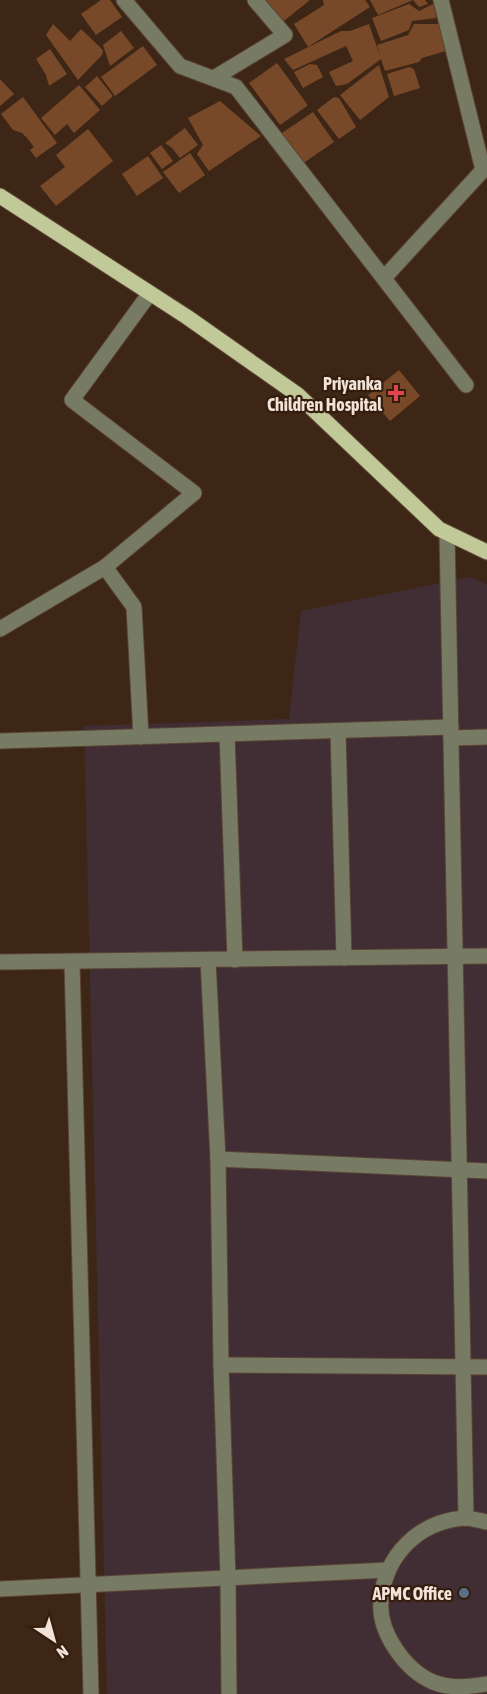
<svg xmlns="http://www.w3.org/2000/svg" width="487" height="1694" font-family="'Asap Condensed',sans-serif">
<style>
.industrial{fill:#412e34}
.building{fill:#774929}
.lines{fill:none;stroke-linecap:round;stroke-linejoin:round}
.minor-casing{stroke:#5b4435;stroke-width:17}
.major-casing{stroke:#5b4435;stroke-width:17}
.minor{stroke:#777b63;stroke-width:15}
.major{stroke:#c2c998;stroke-width:15}
.health-dot{fill:#e0444e;stroke:#341d0c;stroke-width:2}
.service-dot{fill:#5c6f8a;stroke:#341d0c;stroke-width:2}
.labels{text-anchor:middle;dominant-baseline:central;stroke-width:4.5;stroke-linejoin:round;paint-order:stroke}
.poi-label{font-size:18px;font-weight:bold;fill:#f2e2d8;stroke:#341d0c;text-anchor:end}
</style>
<rect width="100%" height="100%" fill="#3e2616"/>
<!-- industrial -->
<path class="industrial" d="M471 577 487 585V1694H107L84 726 289 719 301 611Z"/>
<!-- building -->
<g class="building">
<path d="M101 0H110L122 17 96 35 81 14Z"/>
<path d="M260 0H310L280 24Z"/>
<path d="M323 0H365L370 7 308 47 294 24 324 5Z"/>
<path d="M370 0H413L378 15Z"/>
<path d="M413 0H425L428 4 419 7Z"/>
<path d="M435 3 436 18 412 21 409 30 381 41 372 18 409 4 419 11Z"/>
<path d="M53 24 70 41 81 29 103 50 102 55 78 80 46 35Z"/>
<path d="M369 24 380 56 377 45 408 35 414 24H441L449 50 422 58 419 62 385 71 381 59 347 84 336 86 329 72 353 61 346 46 293 70 284 59 341 31H350Z"/>
<path d="M121 31 134 48 110 66 103 45Z"/>
<path d="M143 46 157 65 115 96 101 77Z"/>
<path d="M50 49 67 74 49 86 46 75 36 59Z"/>
<path d="M277 63 307 104V106L280 125 249 83Z"/>
<path d="M310 64 317 65 323 77 303 88 294 72Z"/>
<path d="M379 65 389 97 360 120 340 95Z"/>
<path d="M409 67 414 69 420 88 394 96 387 74Z"/>
<path d="M97 76 113 96 102 106 85 87Z"/>
<path d="M0 79 14 94 0 106Z"/>
<path d="M79 85 100 110 74 133 67 124 55 135 41 118Z"/>
<path d="M23 97 57 143 36 158 30 150 34 147 27 138 22 133 13 130 1 114Z"/>
<path d="M334 97 339 98 356 127 339 139 317 110Z"/>
<path d="M220 101 261 136 209 171 197 154 203 145 188 118Z"/>
<path d="M313 112 334 142 302 164 282 143V133Z"/>
<path d="M185 128 198 145 180 158 172 148 165 143Z"/>
<path d="M88 129 113 161 56 206 40 186 65 167 56 155Z"/>
<path d="M161 145 173 161 162 169 150 153Z"/>
<path d="M190 153 205 175 179 193 163 172Z"/>
<path d="M148 156 163 178 137 196 122 174Z"/>
<path d="M399 370 420 396 390 421 368 395Z"/>
</g>
<g class="lines">
<defs>
<g id="minor">
<path d="M124 0 180 66 236 87 466 385"/>
<path d="M441 0 483 170"/>
<path d="M214 78 285 35 255 0"/>
<path d="M384 278 483 170H487"/>
<path d="M447 533 466 1518"/>
<path d="M105 567 134 607 141 737"/>
<path d="M0 629 105 567 194 493 72 400 150 293"/>
<path d="M338 731 344 958"/>
<path d="M227 734 235 960"/>
<path d="M451 738 487 737"/>
<path d="M0 741 451 727"/>
<path d="M208 960 218 1159 221 1365 228 1578 229 1694"/>
<path d="M0 962 487 956"/>
<path d="M72 962 91 1694"/>
<path d="M218 1159 487 1171"/>
<path d="M221 1365 487 1367"/>
<path d="M487 1522C480 1521 472 1518 464 1518 418 1522 385 1555 381 1601 378 1632 405 1670 433 1682 450 1689 469 1687 487 1684"/>
<path d="M0 1589 387 1570"/>
</g>
<path id="major" d="M0 196 187 317 298 395 439 529 487 552"/>
</defs>
<!-- minor casing -->
<use href="#minor" class="minor-casing"/>
<!-- major casing -->
<use href="#major" class="major-casing"/>
<!-- minor -->
<use href="#minor" class="minor"/>
<!-- major -->
<use href="#major" class="major"/>
</g>
<!-- markers -->
<path class="health-dot" d="M393 384h6v6h6v6h-6v6h-6v-6h-6v-6h6z"/>
<circle class="service-dot" cx="464" cy="1593" r="6"/>
<g class="labels">
<!-- poi labels -->
<g class="poi-label">
<text x="382" y="383">Priyanka<tspan x="382" dy="21">Children Hospital</tspan></text>
<text x="452" y="1593">APMC Office</text>
</g>
</g>
<!-- north arrow -->
<g transform="translate(54 1640) rotate(144)" stroke="#341d0c" stroke-width="4.5" paint-order="stroke">
<path d="M0-4.5L10 22L0 15L-10 22Z" fill="#f2e2d8"/>
<text y="-9" font-size="16" font-weight="bold" text-anchor="middle" fill="#f2e2d8">N</text>
</g>
</svg>
